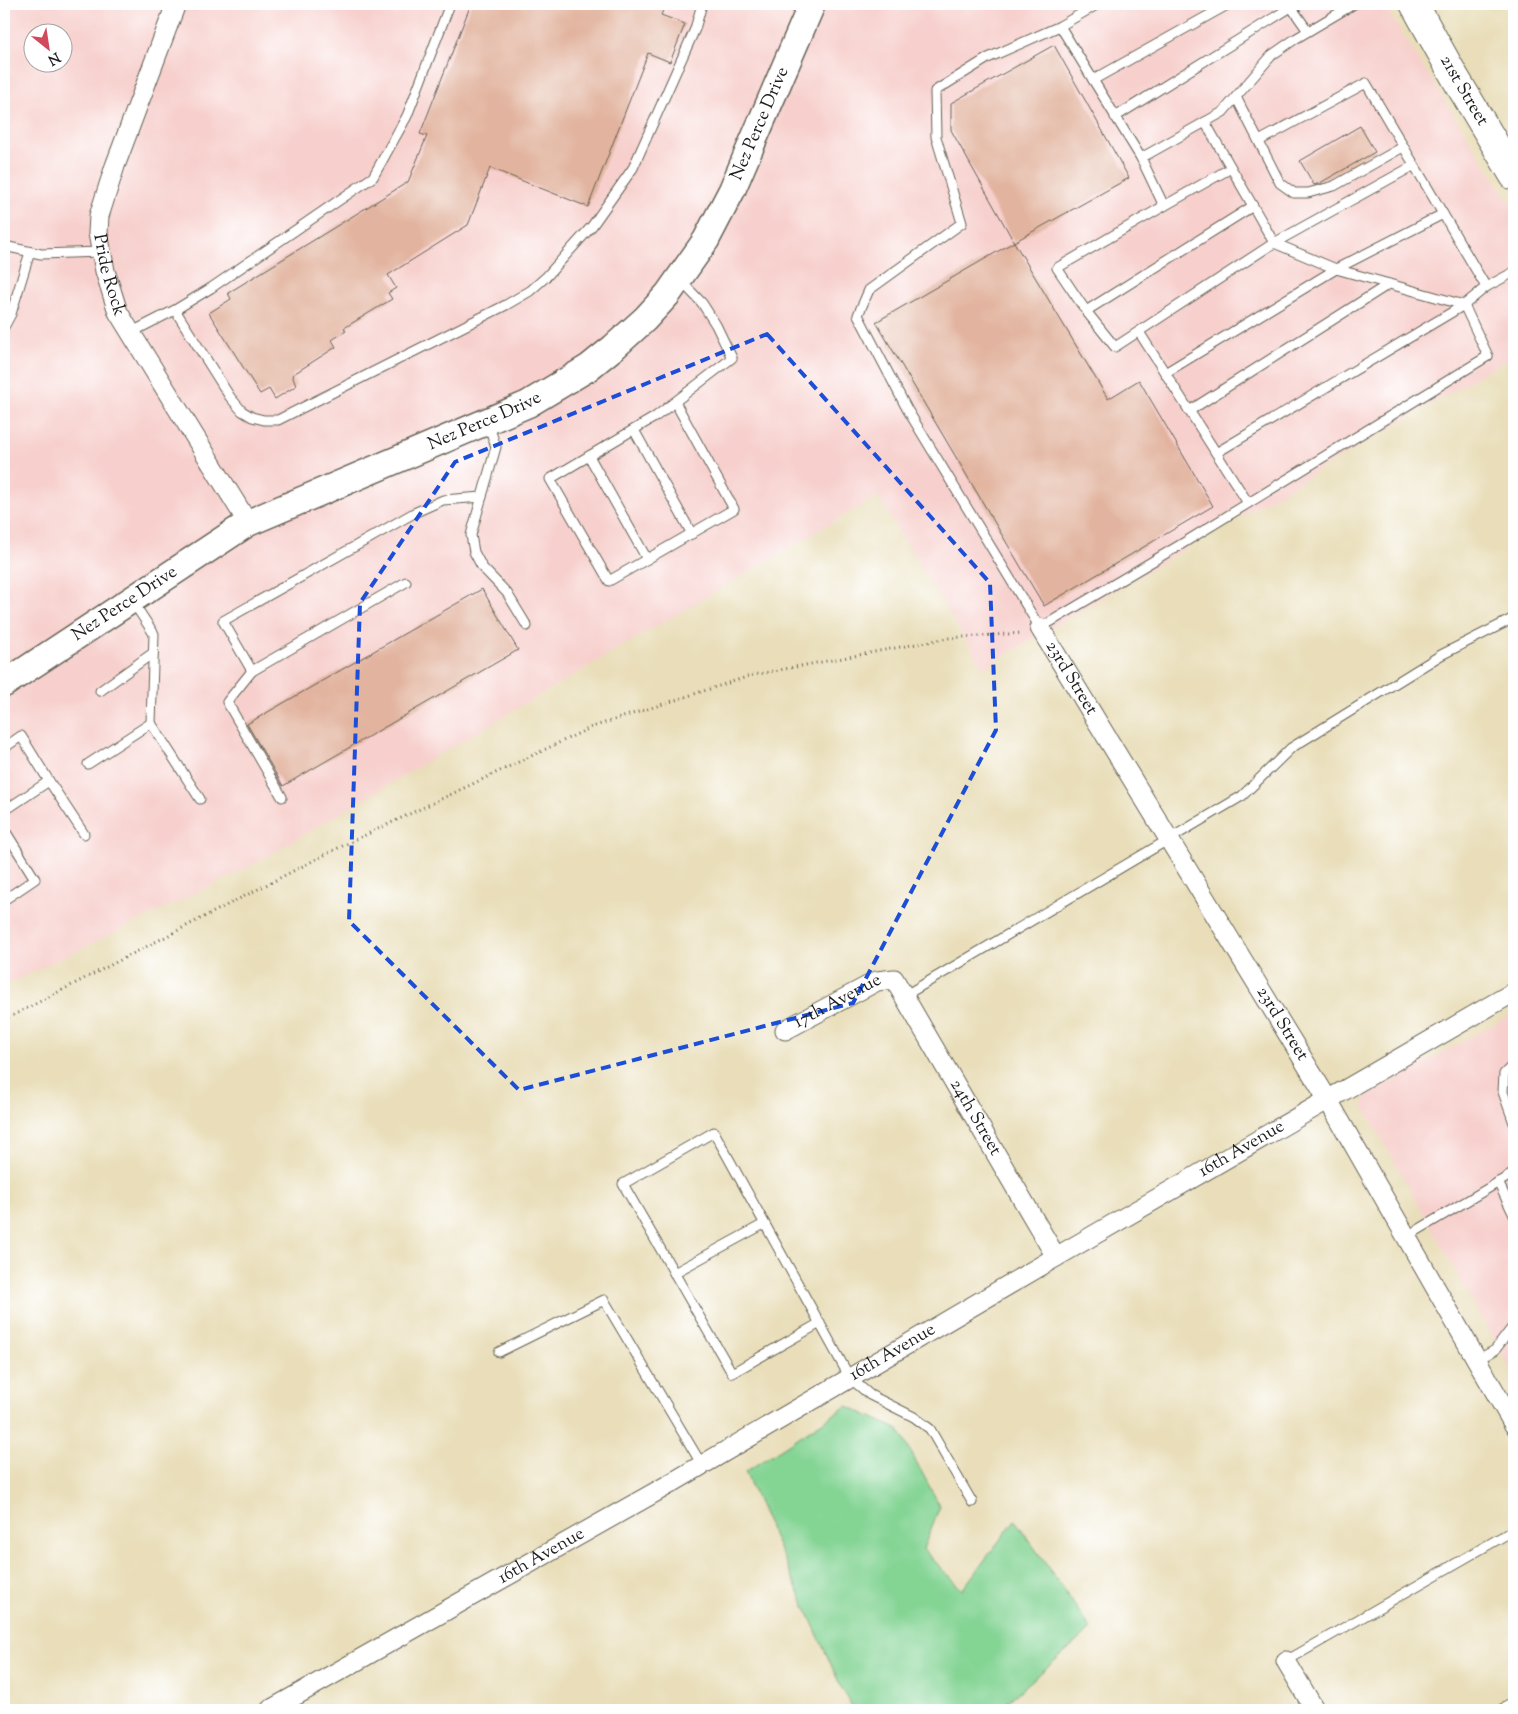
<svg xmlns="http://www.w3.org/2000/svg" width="1518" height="1714" font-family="'Sorts Mill Goudy',serif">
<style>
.built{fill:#f7d0cd;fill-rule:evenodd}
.green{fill:#84d494;stroke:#507858}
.building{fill:#e2b49f}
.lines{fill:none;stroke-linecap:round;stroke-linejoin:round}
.lane-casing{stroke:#646053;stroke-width:11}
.street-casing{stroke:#646053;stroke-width:21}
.secondary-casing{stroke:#646053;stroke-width:29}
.primary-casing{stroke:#646053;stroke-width:30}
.path{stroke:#646053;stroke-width:3;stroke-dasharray:1 4;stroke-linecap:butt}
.lane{stroke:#fff;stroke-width:9}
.street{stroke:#fff;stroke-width:19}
.secondary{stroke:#fff;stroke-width:26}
.primary{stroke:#fff;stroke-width:28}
.marked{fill:none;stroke:#1d4ed8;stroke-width:4;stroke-dasharray:10 6;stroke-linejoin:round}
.labels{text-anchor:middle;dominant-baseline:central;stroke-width:4.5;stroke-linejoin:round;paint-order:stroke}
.street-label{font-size:18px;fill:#1c1c1c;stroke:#fff}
</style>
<rect width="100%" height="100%" fill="#fff"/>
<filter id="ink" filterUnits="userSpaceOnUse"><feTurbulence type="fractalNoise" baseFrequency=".02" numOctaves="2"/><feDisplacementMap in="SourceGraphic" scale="10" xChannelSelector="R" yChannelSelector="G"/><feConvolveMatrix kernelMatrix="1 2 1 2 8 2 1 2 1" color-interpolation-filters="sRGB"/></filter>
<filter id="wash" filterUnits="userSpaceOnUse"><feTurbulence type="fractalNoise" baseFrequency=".0096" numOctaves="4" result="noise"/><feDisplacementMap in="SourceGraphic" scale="20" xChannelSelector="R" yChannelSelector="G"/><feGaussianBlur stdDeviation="1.12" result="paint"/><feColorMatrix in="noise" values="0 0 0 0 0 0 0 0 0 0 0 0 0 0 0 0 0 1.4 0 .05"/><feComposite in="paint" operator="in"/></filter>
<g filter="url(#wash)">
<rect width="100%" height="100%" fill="#e9deb9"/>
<!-- built -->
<g class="built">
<path d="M4 4H1383L1514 209V355L983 668 877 496 245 869 4 986ZM32 32H62V62H32Z"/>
<path d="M1514 1013V1376L1363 1105 1366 1095Z"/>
</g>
<!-- green -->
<path class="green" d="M847 1406 899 1430 940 1506 923 1549 962 1590 1015 1520 1091 1629 998 1710H854L841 1687 745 1472Z"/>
<g id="blocks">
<!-- building -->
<g class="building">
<path d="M471 4H666L661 15 685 24 670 62 648 53 588 207 490 168 468 225 388 275 396 288 388 293 392 299 344 328 346 331 332 340 336 347 292 375 296 386 275 399 269 389 260 394 209 313 231 299 228 293 408 182 427 136 420 134Z"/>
<path d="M1054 45 1129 178 1014 242 951 130V103Z"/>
<path d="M1360 126 1375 152 1320 183 1314 185 1300 161Z"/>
<path d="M1014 242 1108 399 1139 380 1213 506 1044 606 876 322Z"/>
<path d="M482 589 518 650 283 786 247 724Z"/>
</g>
</g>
</g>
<g filter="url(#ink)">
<use href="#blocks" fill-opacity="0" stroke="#646053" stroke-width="1"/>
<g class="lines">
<defs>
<g id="lane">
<path d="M1098 4 1060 26 1141 158 1164 206 1057 268 1086 311 1253 206"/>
<path d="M1289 4 1308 31"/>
<path d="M1060 26 988 58 935 91 936 137 962 223 869 290 858 315 907 409 1040 628 1185 542 1488 356 1464 305 1216 453"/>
<path d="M1093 80 1229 4"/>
<path d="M1236 97 1280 183 1294 193H1308L1334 186 1403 147"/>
<path d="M1115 117 1291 7"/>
<path d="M1205 122 1274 243 1336 269 1464 305 1486 287 1514 272"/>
<path d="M1259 141 1366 83 1486 287"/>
<path d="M1141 158 1223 112 1272 55 1295 39 1354 4"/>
<path d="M1164 206 1231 168"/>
<path d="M4 246 41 254 101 252"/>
<path d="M175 310 230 397 242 411 252 417 264 420H278L506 305 530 291 547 276 592 226 633 168 695 29 702 4"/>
<path d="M1086 311 1115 347 1274 243 1413 166"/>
<path d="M4 327 11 314 30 252"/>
<path d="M1139 332 1248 503"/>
<path d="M130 333 175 310 211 288 373 177 407 116 450 4"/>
<path d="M1165 373 1336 269 1443 214"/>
<path d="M675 402 734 509 609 581 550 479 655 417 732 358 716 325 702 303 681 281"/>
<path d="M1189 411 1389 284"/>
<path d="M488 423 496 447 471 535 474 552 482 567 507 593 527 626"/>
<path d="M634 430 692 534"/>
<path d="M589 456 647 559"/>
<path d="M406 582 252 671 223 621 414 513 443 500 482 497"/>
<path d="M252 671 227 702 282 797"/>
<path d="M100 691 153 653"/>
<path d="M151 723 200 799"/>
<path d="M4 748 21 736 49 781 4 811"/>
<path d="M88 764 151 723 154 634 133 602"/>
<path d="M49 781 84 834"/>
<path d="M4 829 35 879 4 900"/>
<path d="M904 996 1242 796 1291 748 1441 655 1514 618"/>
<path d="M1514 1064 1504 1074 1503 1092 1514 1123"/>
<path d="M1498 1182 1514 1215"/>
<path d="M1406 1237 1514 1173"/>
<path d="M674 1273 764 1224"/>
<path d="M820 1323 732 1373 623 1184 714 1132 850 1378 870 1395 914 1417 930 1429 972 1502"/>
<path d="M499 1352 604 1300 702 1465"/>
<path d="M1477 1360 1495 1350 1514 1325"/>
<path d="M1286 1661 1514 1530"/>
</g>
<g id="street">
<path id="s1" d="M176 4 115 166 99 216 98 233 105 271 118 312 248 523"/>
<path id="s2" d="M1040 628 1328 1100 1514 1425"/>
<path id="s3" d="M785 1030 877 981 894 979 1056 1257"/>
<path d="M1286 1661 1315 1710"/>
<path id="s4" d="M270 1710 668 1485 1056 1257 1514 992"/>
<path d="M1509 1710 1514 1707"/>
</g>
<g id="secondary">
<path id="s5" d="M4 684 248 523 528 404 588 368 614 347 645 319 668 294 706 240 732 190 812 4"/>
</g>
<g id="primary">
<path id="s6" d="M1414 4 1456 79 1514 176"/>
</g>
</defs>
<!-- lane casing -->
<use href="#lane" class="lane-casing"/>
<!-- street casing -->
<use href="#street" class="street-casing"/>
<!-- secondary casing -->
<use href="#secondary" class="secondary-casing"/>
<!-- primary casing -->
<use href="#primary" class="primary-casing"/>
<!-- path -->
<path class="path" d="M4 1020 332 851 592 727 753 675 948 638 1023 633"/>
<!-- lane -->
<use href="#lane" class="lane"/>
<!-- street -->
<use href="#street" class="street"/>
<!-- secondary -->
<use href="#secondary" class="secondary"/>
<!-- primary -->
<use href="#primary" class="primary"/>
</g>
</g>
<!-- marked area -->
<path class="marked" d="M767 334 990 583 996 730 853 1003 519 1090 349 921 360 603 455 462Z"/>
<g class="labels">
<!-- street labels -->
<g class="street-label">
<text stroke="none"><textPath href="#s6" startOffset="100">21st Street</textPath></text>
<text stroke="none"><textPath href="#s5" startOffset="970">Nez Perce Drive</textPath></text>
<text stroke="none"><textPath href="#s1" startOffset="286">Pride Rock</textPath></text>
<text stroke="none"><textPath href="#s5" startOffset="550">Nez Perce Drive</textPath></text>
<text stroke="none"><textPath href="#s5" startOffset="145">Nez Perce Drive</textPath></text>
<text stroke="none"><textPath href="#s2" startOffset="59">23rd Street</textPath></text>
<text stroke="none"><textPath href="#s3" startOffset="60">17th Avenue</textPath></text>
<text stroke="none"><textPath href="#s2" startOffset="464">23rd Street</textPath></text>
<text stroke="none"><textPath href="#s3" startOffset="282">24th Street</textPath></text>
<text stroke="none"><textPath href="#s4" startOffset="1122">16th Avenue</textPath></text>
<text stroke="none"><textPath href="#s4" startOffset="718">16th Avenue</textPath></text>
<text stroke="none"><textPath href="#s4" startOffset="312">16th Avenue</textPath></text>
</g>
</g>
<!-- margin -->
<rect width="1518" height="1714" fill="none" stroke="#fff" stroke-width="20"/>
<!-- north arrow -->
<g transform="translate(48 48) rotate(150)"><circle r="24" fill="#ffffff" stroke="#a4a4a4"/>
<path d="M0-4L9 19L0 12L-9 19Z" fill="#d1495b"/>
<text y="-8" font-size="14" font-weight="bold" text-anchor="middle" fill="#1c1c1c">N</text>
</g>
</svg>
